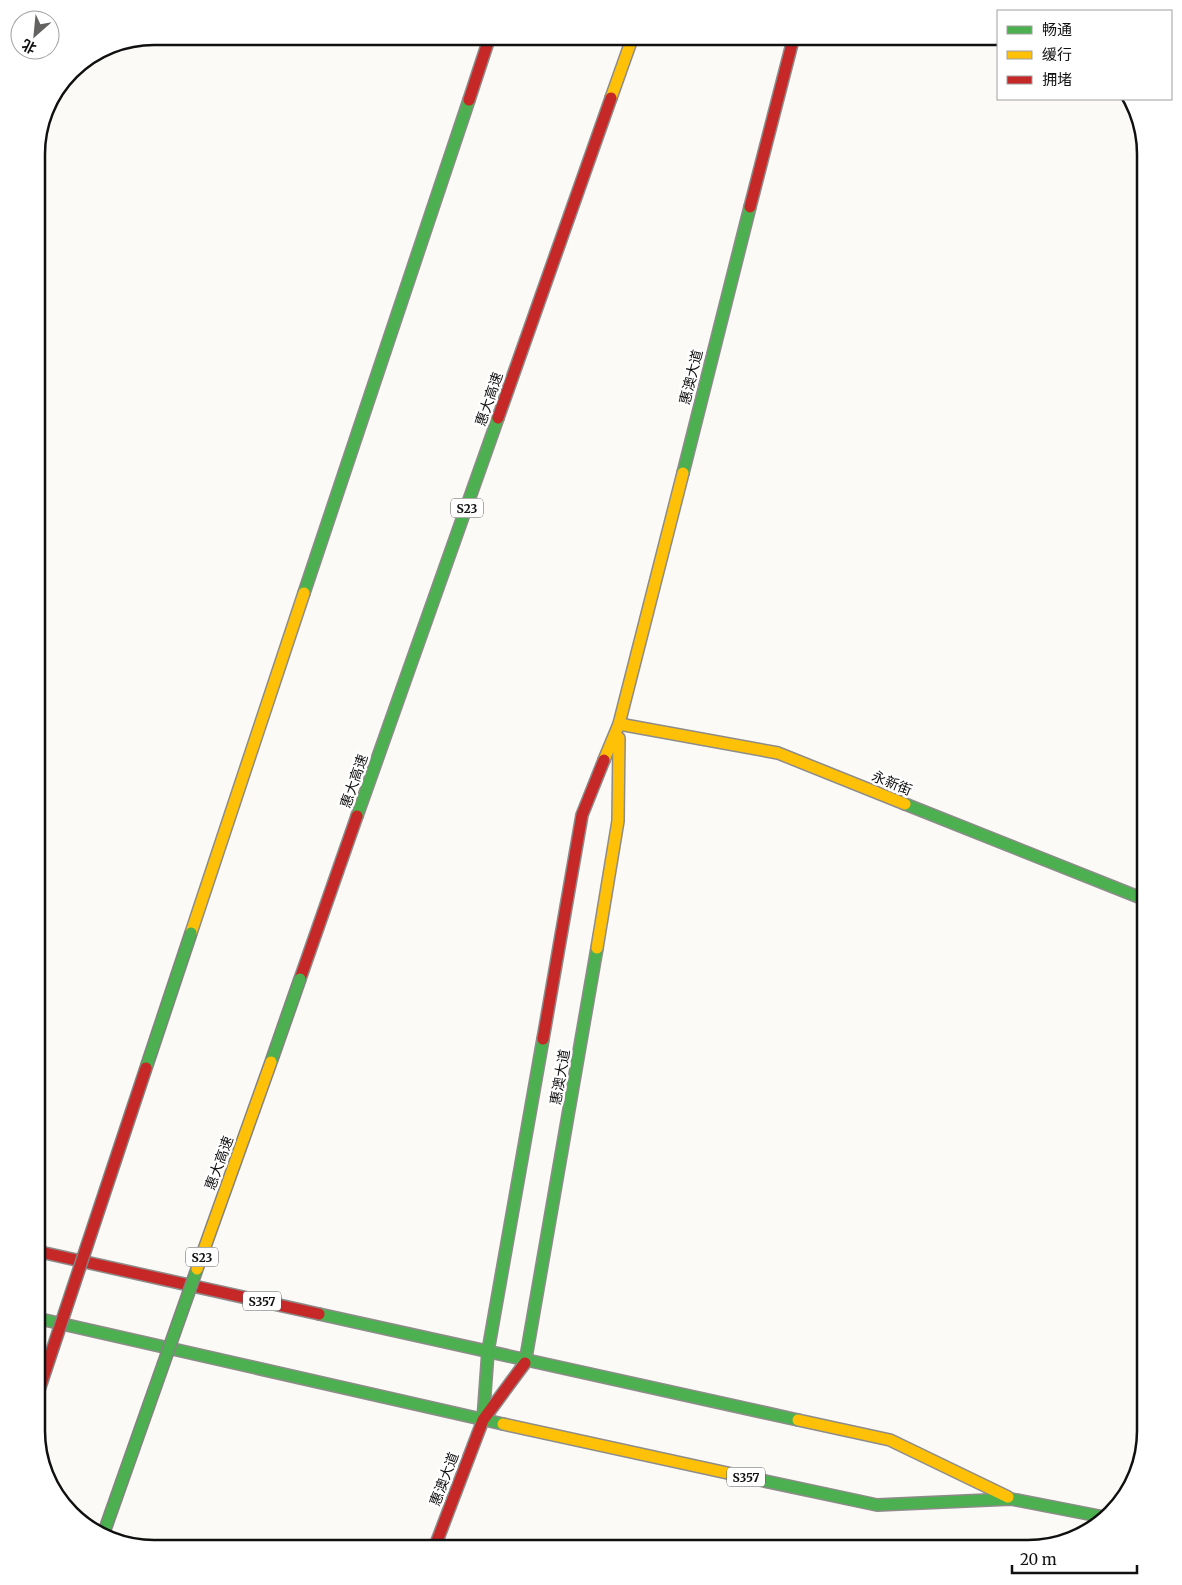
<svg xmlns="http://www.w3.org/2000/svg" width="1182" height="1585" font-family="Merriweather,'Noto Sans SC',serif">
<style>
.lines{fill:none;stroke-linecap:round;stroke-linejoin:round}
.fast-casing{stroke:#8d8c8a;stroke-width:14}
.slow-casing{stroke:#8d8c8a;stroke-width:14}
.jam-casing{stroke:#8d8c8a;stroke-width:14}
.fast{stroke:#4caf50;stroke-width:11}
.slow{stroke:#ffc107;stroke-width:11}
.jam{stroke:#c62828;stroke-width:11}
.fast-bridge-casing{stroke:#848381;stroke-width:14;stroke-linecap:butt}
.slow-bridge-casing{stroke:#848381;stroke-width:14;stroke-linecap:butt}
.jam-bridge-casing{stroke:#848381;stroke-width:14;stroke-linecap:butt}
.fast-bridge{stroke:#4caf50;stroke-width:11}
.slow-bridge{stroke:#ffc107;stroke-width:11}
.jam-bridge{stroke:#c62828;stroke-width:11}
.labels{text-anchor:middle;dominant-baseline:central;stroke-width:5;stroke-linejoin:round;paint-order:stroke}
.shield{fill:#fff;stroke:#585858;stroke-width:1}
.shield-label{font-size:12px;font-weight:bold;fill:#101010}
.street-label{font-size:14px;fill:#101010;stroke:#fff}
.rim{fill:none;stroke:#101010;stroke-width:2.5}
</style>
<rect width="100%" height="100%" fill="#fcfaf6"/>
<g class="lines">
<defs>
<g id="fast">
<path d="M683 473 750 207"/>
<path d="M304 593 469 100"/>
<path d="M905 804 1146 900"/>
<path d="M357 816 498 418"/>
<path d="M319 1314 798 1420"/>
<path d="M36 1318 503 1424"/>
<path d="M525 1363 597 948"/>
<path d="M483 1420 488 1351 543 1039"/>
<path d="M755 1479 877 1505 1011 1499 1104 1517"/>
</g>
<g id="slow">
<path d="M611 98 633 36"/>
<path d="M619 724 778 753 905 804"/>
<path d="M604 760 619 724 683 473"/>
<path d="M191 933 304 593"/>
<path d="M597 948 618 821 619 738"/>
<path d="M798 1420 890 1440 1008 1497"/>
<path d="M503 1424 755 1479"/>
</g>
<g id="jam">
<path d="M469 100 490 36"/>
<path d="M750 207 794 36"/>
<path d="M498 418 611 98"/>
<path d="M300 979 357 816"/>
<path d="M543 1039 582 815 604 760"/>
<path d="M36 1251 319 1314"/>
<path d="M434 1549 483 1420 525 1363"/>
</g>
</defs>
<!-- fast casing -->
<use href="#fast" class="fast-casing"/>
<!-- slow casing -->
<use href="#slow" class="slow-casing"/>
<!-- jam casing -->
<use href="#jam" class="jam-casing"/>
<!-- fast -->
<use href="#fast" class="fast"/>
<!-- slow -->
<use href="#slow" class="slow"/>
<!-- jam -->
<use href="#jam" class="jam"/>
<defs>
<g id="fast-bridge">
<path d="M271 1062 300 979"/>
<path d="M146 1068 191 933"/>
<path d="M103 1535 197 1269"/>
</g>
<path id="slow-bridge" d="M197 1269 271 1062"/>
<path id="jam-bridge" d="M36 1399 146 1068"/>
</defs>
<!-- fast-bridge casing -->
<use href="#fast-bridge" class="fast-bridge-casing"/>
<!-- slow-bridge casing -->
<use href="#slow-bridge" class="slow-bridge-casing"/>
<!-- jam-bridge casing -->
<use href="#jam-bridge" class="jam-bridge-casing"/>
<!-- fast-bridge -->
<use href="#fast-bridge" class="fast-bridge"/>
<!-- slow-bridge -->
<use href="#slow-bridge" class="slow-bridge"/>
<!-- jam-bridge -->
<use href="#jam-bridge" class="jam-bridge"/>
</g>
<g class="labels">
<!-- shield labels -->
<g class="shield">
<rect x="451" y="498.5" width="32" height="19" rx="4"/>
<rect x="186" y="1247.5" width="32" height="19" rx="4"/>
<rect x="243" y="1291.5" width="38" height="19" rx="4"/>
<rect x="727" y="1467.5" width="38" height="19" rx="4"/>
</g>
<g class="shield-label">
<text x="467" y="508">S23</text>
<text x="202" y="1257">S23</text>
<text x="262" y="1301">S357</text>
<text x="746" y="1477">S357</text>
</g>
<!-- street labels -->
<g class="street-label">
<text transform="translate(691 377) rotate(-76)">惠澳大道</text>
<text transform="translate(489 399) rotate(-71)">惠大高速</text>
<text transform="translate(354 781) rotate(-71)">惠大高速</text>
<text transform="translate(892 783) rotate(22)">永新街</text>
<text transform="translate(560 1077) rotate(-80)">惠澳大道</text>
<text transform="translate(219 1163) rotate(-70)">惠大高速</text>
<text transform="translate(444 1479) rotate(-69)">惠澳大道</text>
</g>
</g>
<!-- crop -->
<path d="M0 0H1182V1585H0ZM154 45H1028A109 109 0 0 1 1137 154V1431A109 109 0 0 1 1028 1540H154A109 109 0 0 1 45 1431V154A109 109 0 0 1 154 45Z" fill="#fff" fill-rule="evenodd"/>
<path class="rim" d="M154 45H1028A109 109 0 0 1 1137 154V1431A109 109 0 0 1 1028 1540H154A109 109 0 0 1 45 1431V154A109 109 0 0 1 154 45Z"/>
<!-- legend -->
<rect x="997" y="10" width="175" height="90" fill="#ffffff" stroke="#9f9f9f"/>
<rect x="1007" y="26" width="25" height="8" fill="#4caf50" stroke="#9f9f9f"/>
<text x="1042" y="35" font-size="15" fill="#101010">畅通</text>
<rect x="1007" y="51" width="25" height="8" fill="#ffc107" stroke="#9f9f9f"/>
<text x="1042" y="60" font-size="15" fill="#101010">缓行</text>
<rect x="1007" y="76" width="25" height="8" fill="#c62828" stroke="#9f9f9f"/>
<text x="1042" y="85" font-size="15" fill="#101010">拥堵</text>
<!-- north arrow -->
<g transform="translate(35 35) rotate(207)"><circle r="24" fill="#ffffff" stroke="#9f9f9f"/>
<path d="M0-4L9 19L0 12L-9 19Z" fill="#636260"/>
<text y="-8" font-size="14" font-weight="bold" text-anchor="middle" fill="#101010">北</text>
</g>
<!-- scale -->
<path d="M1012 1565v8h125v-8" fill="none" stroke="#101010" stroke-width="2.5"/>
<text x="1020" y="1565" font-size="15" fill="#101010" stroke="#ffffff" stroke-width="4" paint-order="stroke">20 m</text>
</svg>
